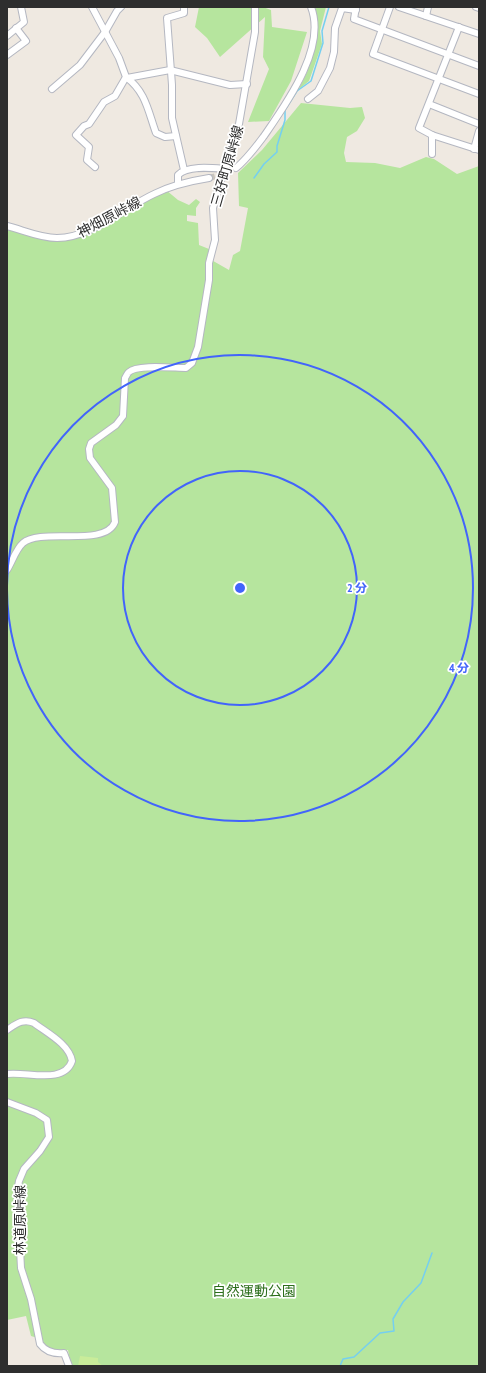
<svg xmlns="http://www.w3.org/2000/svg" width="486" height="1373" font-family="'PT Sans Narrow','Noto Sans JP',sans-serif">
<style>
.green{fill:#b6e59e}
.pitch{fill:#c9ec9a}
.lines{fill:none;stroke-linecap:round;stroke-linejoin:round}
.stream{stroke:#75cff0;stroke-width:1.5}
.minor-tunnel{stroke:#c8c4bd;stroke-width:6;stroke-dasharray:6 3;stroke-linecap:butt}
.minor-casing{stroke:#b4b7c1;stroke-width:8}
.minor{stroke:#fff;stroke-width:6}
.ring{fill:none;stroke:#4264fb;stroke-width:2}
.labels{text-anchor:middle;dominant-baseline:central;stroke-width:3.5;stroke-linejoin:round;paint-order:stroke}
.street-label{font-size:14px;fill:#2e2e2e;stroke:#fff}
.park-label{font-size:14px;fill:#2c6e1b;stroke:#fff}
.centre{fill:#4264fb;stroke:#fff;stroke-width:2}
.ring-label{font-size:12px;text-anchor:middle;font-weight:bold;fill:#4264fb;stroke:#fff;stroke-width:3.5;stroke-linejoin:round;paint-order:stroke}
</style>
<rect width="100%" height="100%" fill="#efe9e1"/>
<!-- green -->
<g class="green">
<path d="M199 7H263L271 10 272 27 307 32 291 81 269 121 248 122 269 69 263 57 265 17 220 57 207 38 195 27Z"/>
<path d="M315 7H326L320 31 322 44 309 81 298 90C312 66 322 35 315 7Z"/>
<path d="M301 103 350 108 362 107 365 118 357 131 347 137 344 153 346 162 375 163 400 168 426 157 434 159 457 174 479 166V1366H71L68 1350 57 1351 49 1349 41 1339 31 1336 26 1316 7 1320V228L68 239 166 190 178 200 189 205 196 199 200 202 196 208V216L187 215V221L198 223 199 245 209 249 208 258 229 270 233 255 240 251 248 208 239 206 238 173 262 150Z"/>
</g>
<!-- pitch -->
<path class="pitch" d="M80 1356 98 1358V1362L103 1366H78Z"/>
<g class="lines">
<!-- stream -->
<g class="stream">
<path d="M254 178 264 164 277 152V146L285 120V110L297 91 311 81 323 43 322 31 329 7"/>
<path d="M340 1366 343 1359 354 1357 380 1333 394 1331 393 1319 403 1302 421 1283 432 1253"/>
</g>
<!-- minor-tunnel -->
<path class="minor-tunnel" d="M209 178 227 173 236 168"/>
<defs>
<g id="minor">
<path d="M92 7 119 58 126 77 115 96 104 102 89 124 84 126 76 135 89 147 87 160 95 167"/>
<path d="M356 7 354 19 479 66"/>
<path d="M390 7 373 54 479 94"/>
<path d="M399 7 479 34"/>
<path d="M476 7 479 8"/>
<path d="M426 16 428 7"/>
<path d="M459 27 419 128 432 135 479 150"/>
<path d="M7 36 24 22 21 7"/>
<path d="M7 55 26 41 16 28"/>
<path d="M126 77C146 92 148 111 156 133L165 137 176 136"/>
<path d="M127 78 170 70 230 85 247 84"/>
<path d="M52 89 80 65 105 32 117 11 121 7"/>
<path d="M308 99 318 91 330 68 334 52 335 28 342 8 356 10"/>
<path d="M429 104 479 124"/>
<path d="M432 135V154"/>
<path d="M474 149 479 131"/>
<path d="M236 168C247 159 255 148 264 136 286 104 327 48 311 7"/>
<path d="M184 170 172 118V85L167 18 184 13V7"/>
<path d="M178 184V175C187 165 213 168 225 169"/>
<path d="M7 226C23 230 40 238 57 238 91 238 124 208 154 194 172 185 190 181 209 178"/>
<path d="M7 570C12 562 16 549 23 543 41 527 105 548 115 522L112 488 90 458 89 449 91 443 116 425 123 416 125 378C126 377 128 372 129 372 137 364 174 368 186 368L192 363 198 347 209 280V263L215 240 213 208 219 186 231 154 239 124 255 32V7"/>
<path d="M7 1030C16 1024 23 1018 34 1023 47 1033 69 1044 72 1061 64 1085 26 1071 7 1074"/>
<path d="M7 1102 36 1113 47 1120 49 1137 40 1151 24 1169 19 1181 17 1192 21 1268 31 1299 40 1344C46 1352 54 1354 64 1353L69 1366"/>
</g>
</defs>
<!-- minor casing -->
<use href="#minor" class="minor-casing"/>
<!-- minor -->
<use href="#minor" class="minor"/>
</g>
<!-- distance rings -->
<g class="ring">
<circle cx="240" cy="588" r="117"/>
<path d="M7 586A233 233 0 1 1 7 590"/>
</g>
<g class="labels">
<!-- street labels -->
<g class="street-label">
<text transform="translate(227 166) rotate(-74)">三好町原峠線</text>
<text transform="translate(109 217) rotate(-28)">神畑原峠線</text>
<text transform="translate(20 1220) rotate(-90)">林道原峠線</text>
</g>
<!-- park labels -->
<g class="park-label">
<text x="254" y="1291">自然運動公園</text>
</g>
</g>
<circle cx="240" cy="588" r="6" class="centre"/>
<g class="ring-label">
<text x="357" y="592">2 分</text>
<text x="459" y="672">4 分</text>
</g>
<!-- border -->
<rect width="486" height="1373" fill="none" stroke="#2e2e2e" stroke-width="16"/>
</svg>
